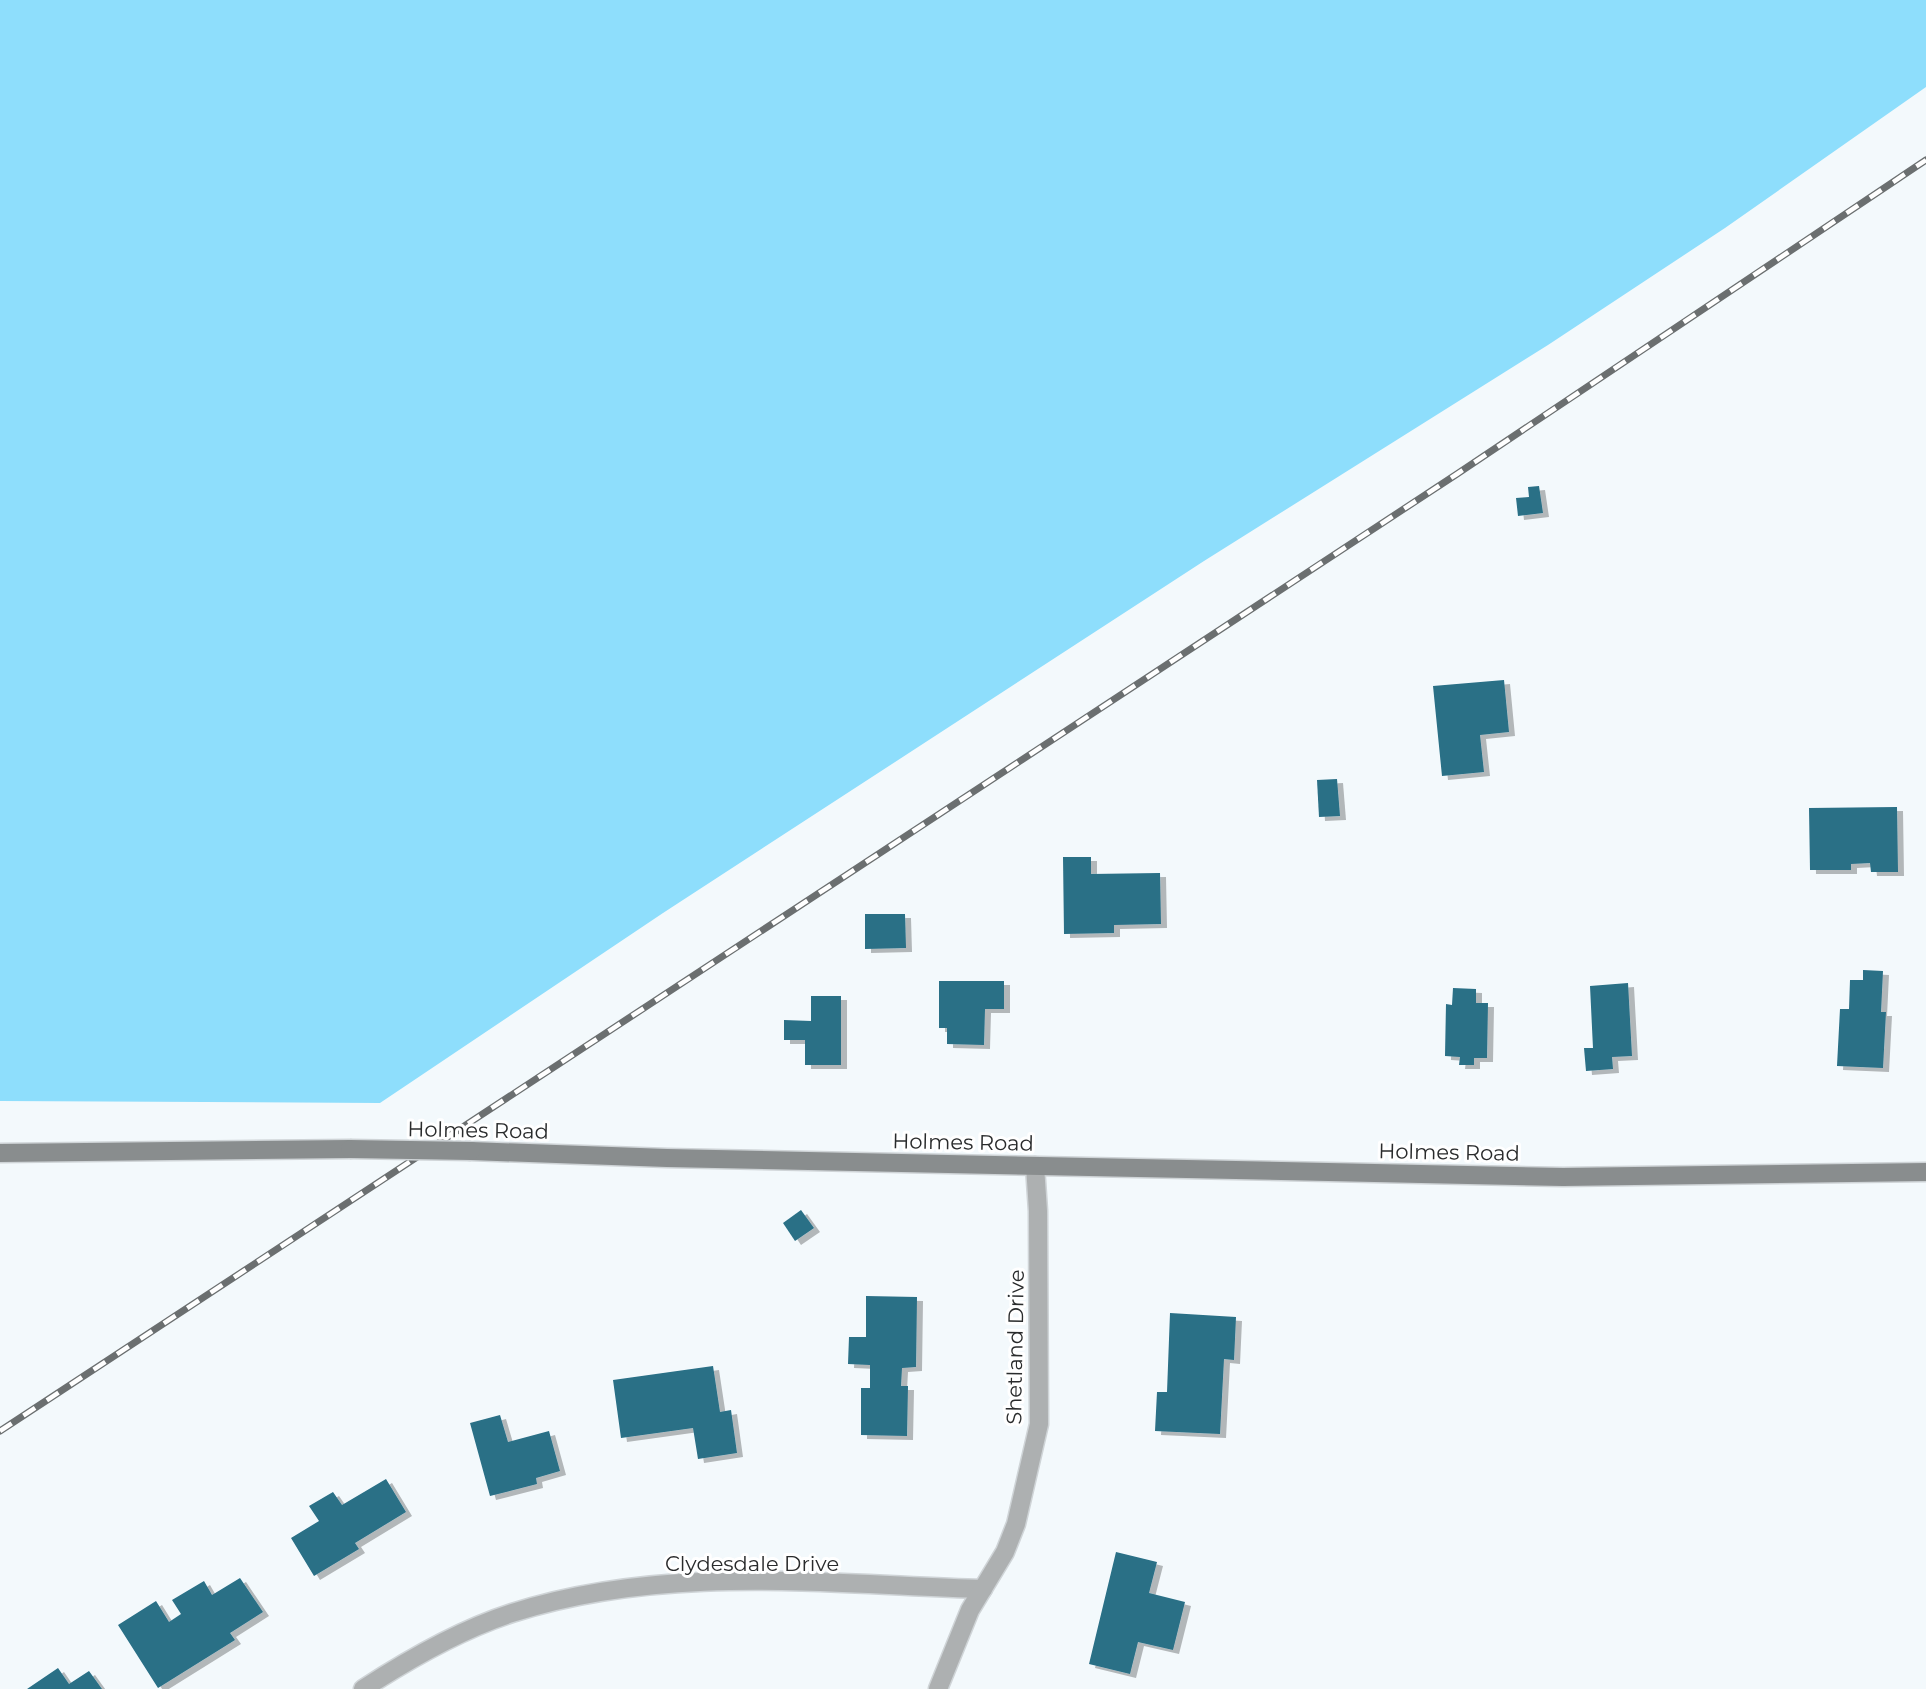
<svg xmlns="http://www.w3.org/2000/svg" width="1926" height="1689" font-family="Montserrat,sans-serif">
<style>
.green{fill:#8edefc}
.building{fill:#296f86;filter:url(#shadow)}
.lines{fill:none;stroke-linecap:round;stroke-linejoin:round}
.street-casing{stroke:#cfd4d7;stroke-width:21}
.secondary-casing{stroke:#cfd4d7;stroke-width:21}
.street{stroke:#adb0b1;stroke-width:18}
.secondary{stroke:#898d8e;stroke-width:18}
.rail-casing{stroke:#6b6f70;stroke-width:7}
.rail{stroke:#fff;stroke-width:4.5;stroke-dasharray:14;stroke-linecap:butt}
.secondary-bridge-casing{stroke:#cfd4d7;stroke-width:21;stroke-linecap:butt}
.secondary-bridge{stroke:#898d8e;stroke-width:18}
.labels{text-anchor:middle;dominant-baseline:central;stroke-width:6;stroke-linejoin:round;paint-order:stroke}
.street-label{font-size:21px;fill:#292b2c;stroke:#fff}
</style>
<defs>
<filter id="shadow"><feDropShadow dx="6" dy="4" stdDeviation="0" flood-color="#0004"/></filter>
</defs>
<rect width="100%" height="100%" fill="#f3f9fc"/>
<!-- green -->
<path class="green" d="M0 0H1926V87L1725 228 1548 345 1204 561 663 913 380 1103 0 1101Z"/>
<!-- building -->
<g class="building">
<path d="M1539 486 1543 513 1518 516 1516 498 1529 497 1528 487Z"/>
<path d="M1504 680 1509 732 1480 735 1484 772 1442 776 1433 686Z"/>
<path d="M1337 779 1340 816 1319 817 1317 780Z"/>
<path d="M1897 807 1898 872H1871L1870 863 1851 864V870H1810L1809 808Z"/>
<path d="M1063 857H1091V874L1160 873 1161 924 1114 925V933L1064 934Z"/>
<path d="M865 914H905L906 948 865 949Z"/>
<path d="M1863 970 1883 971 1881 1012H1886L1883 1068 1837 1066 1840 1009H1849L1850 980H1863Z"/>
<path d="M939 981H1004V1009H985L984 1045 947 1044V1028H939Z"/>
<path d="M1628 983 1632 1056 1612 1057 1613 1069 1586 1071 1584 1048H1593L1590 986Z"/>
<path d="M1453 988 1476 989V1003H1488L1487 1058H1474V1065H1459L1460 1057 1445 1056 1446 1004 1452 1005Z"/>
<path d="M811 996H841V1065H805V1040H784V1020L811 1021Z"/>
<path d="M801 1210 814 1228 795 1241 783 1223Z"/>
<path d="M866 1296 917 1297 916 1367 902 1368 901 1386H908L907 1436 861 1435V1388H870V1365L848 1364 849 1337H866Z"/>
<path d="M1170 1313 1236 1317 1234 1360 1224 1359 1220 1434 1155 1431 1157 1392H1167Z"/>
<path d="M713 1366 720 1412 731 1410 737 1453 698 1459 693 1428 621 1438 613 1380Z"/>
<path d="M500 1415 508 1442 549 1431 560 1471 536 1478 537 1484 490 1496 470 1423Z"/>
<path d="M386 1479 406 1512 355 1543 359 1549 314 1576 291 1538 319 1521 309 1506 333 1492 342 1505Z"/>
<path d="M1116 1552 1157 1562 1149 1593 1185 1602 1173 1650 1138 1642 1130 1674 1089 1664Z"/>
<path d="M240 1578 263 1612 230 1633 235 1640 158 1688 118 1625 156 1601 169 1622 181 1614 172 1600 204 1581 212 1595Z"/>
<path d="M58 1668 69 1684 89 1671 102 1689H27Z"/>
</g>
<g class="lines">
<defs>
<g id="street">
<path d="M363 1689C409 1659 459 1630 512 1613 664 1564 827 1584 983 1589"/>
<path d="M938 1689 970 1610 1005 1552 1016 1524 1039 1424 1038 1211 1035 1166"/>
</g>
<g id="secondary">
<path d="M471 1151 667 1158 1563 1177 1926 1172"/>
<path d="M0 1153 350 1149"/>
</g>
</defs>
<!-- street casing -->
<use href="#street" class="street-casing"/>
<!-- secondary casing -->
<use href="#secondary" class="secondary-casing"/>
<!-- street -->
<use href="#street" class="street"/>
<!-- secondary -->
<use href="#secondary" class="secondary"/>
<defs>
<path id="rail" d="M0 1431 1457 474 1926 160"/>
</defs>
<!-- rail casing -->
<use href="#rail" class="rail-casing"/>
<!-- rail -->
<use href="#rail" class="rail"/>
<defs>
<path id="secondary-bridge" d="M350 1149 471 1151"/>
</defs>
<!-- secondary-bridge casing -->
<use href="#secondary-bridge" class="secondary-bridge-casing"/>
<!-- secondary-bridge -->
<use href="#secondary-bridge" class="secondary-bridge"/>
</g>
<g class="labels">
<!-- street labels -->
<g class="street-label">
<text transform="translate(478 1130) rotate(1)">Holmes Road</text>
<text transform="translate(963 1142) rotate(1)">Holmes Road</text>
<text transform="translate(1449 1152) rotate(1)">Holmes Road</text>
<text transform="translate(1015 1347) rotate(-89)">Shetland Drive</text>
<text x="752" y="1563">Clydesdale Drive</text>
</g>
</g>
</svg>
